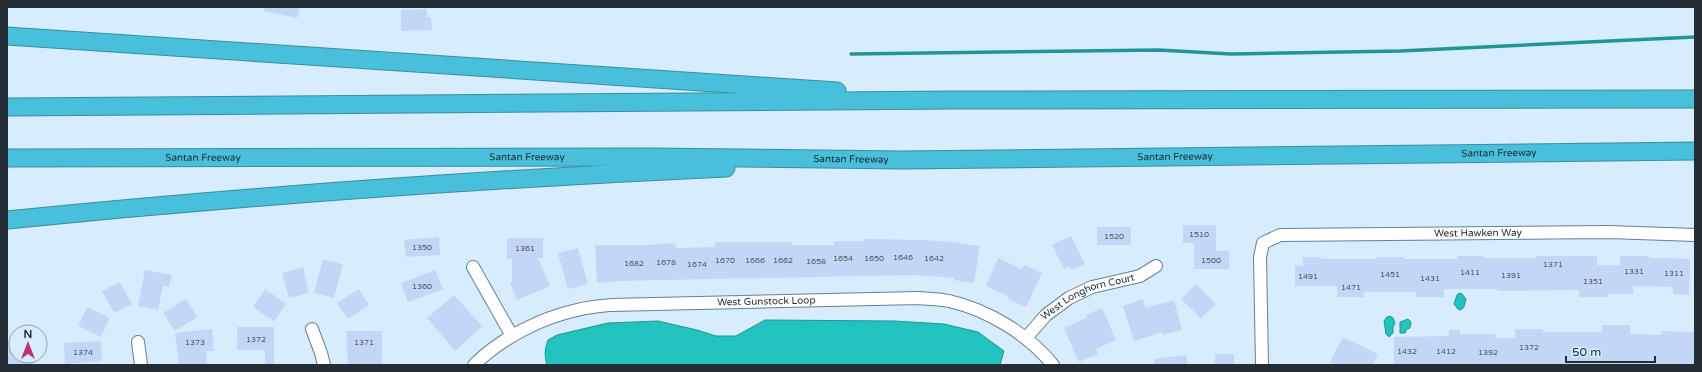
<svg xmlns="http://www.w3.org/2000/svg" width="1702" height="372" font-family="'Varela Round',sans-serif">
<style>
.water{fill:#21c3bf;stroke:#229696}
.lines{fill:none;stroke-linecap:round;stroke-linejoin:round}
.stream{stroke:#229696;stroke-width:3.5}
.building{fill:#c4d6f6}
.minor-casing{stroke:#678091;stroke-width:14}
.highway-casing{stroke:#3b8da1;stroke-width:19}
.minor{stroke:#fff;stroke-width:12}
.highway{stroke:#48c0db;stroke-width:17}
.labels{text-anchor:middle;dominant-baseline:central;stroke-width:3;stroke-linejoin:round;paint-order:stroke}
.number-label{font-size:8px;fill:#4b5765}
.street-label{font-size:10px;fill:#232d35;stroke:#d7ecfc}
</style>
<rect width="100%" height="100%" fill="#d7ecfc"/>
<!-- water -->
<g class="water">
<path d="M1459 293 1462 294 1466 299 1464 307 1461 310 1458 309 1454 304 1457 295Z"/>
<path d="M1390 316 1393 318 1395 323 1393 327V333L1389 337 1386 334 1384 321 1387 317Z"/>
<path d="M1408 319 1411 322 1410 328 1407 329 1405 333H1400V322Z"/>
<path d="M765 320 894 321 944 324 978 332 1004 351 1000 365H547C544 356 545 348 548 340L557 335 608 323 658 321 697 330 716 336H736Z"/>
</g>
<g class="lines">
<!-- stream -->
<path class="stream" d="M851 54 1159 50 1231 54 1400 51 1695 37"/>
</g>
<!-- building -->
<g class="building">
<path d="M265 7H300L297 18 264 11Z"/>
<path d="M427 9V17H431L432 30 401 31V10Z"/>
<path d="M1183 225H1216V251H1229V269H1194V243H1183Z"/>
<rect x="1097" y="227" width="34" height="18"/>
<path d="M1071 236 1085 264 1072 270 1070 266 1064 269 1052 245Z"/>
<path d="M439 237 440 255 406 257 404 240Z"/>
<path d="M507 238H543V258H538L550 286 517 300 510 283 512 282V259H507Z"/>
<path d="M864 239 926 240 951 242 980 246 974 283 954 280V278L914 275 617 281 597 283 595 245H655V244L675 243 676 248 715 247V242H792V245H834V241H864Z"/>
<path d="M578 248 588 284 568 289 558 253Z"/>
<path d="M1457 256H1483V258H1536V256H1597V265H1620V256H1649V258L1690 259 1689 295 1673 294V287L1633 286 1634 294H1608V297H1579V290L1497 291V289H1444V297H1416V292H1364V297H1337V286H1295V266H1303V257H1321V259H1376V257H1404V259H1457Z"/>
<path d="M998 258 1022 269 1024 265 1042 273 1026 307 1008 299 1009 297 986 286Z"/>
<path d="M323 259 343 264 334 298 314 293Z"/>
<path d="M303 267 309 293 289 298 282 273Z"/>
<path d="M145 270 172 275 169 287 163 286 158 310 138 306Z"/>
<path d="M435 270 443 289 408 302 401 283Z"/>
<path d="M120 282 132 304 114 313 102 291Z"/>
<path d="M1196 284 1216 304 1201 318 1181 299Z"/>
<path d="M265 289 286 304 274 321 253 307Z"/>
<path d="M359 289 369 305 348 319 337 303Z"/>
<path d="M454 295 482 326 455 351 427 318Z"/>
<path d="M186 299 197 317 175 331 163 313Z"/>
<path d="M1143 299 1145 308 1174 300 1182 330 1163 335 1162 332 1134 341 1123 306Z"/>
<path d="M87 307 110 318 101 337 78 326Z"/>
<path d="M1102 308 1116 340 1096 349 1098 354 1079 362 1064 328 1087 318 1086 315Z"/>
<path d="M1602 325H1630V334L1661 335 1662 331 1695 332V365H1394V337L1449 336V330H1460V334H1495V338H1515V329H1543V332H1602Z"/>
<path d="M237 327H274V365H265V350H237Z"/>
<path d="M212 329 214 351H206L207 365H179L175 333Z"/>
<path d="M346 331H382V365H348Z"/>
<path d="M1343 337 1378 354 1373 365H1337L1330 362Z"/>
<path d="M101 341 102 361 65 364 64 343Z"/>
<path d="M16 346V356H34V365H7V347Z"/>
<rect x="1215" y="354" width="19" height="11"/>
<path d="M1186 355 1188 365H1154V359Z"/>
</g>
<g class="lines">
<defs>
<g id="minor">
<path d="M473 267 512 336"/>
<path d="M312 329 321 353 324 365"/>
<path id="s1" d="M1026 338 1046 315 1069 298 1092 287 1140 276 1156 266"/>
<path d="M138 342 141 365"/>
<path id="s2" d="M474 365C501 338 541 318 577 310 588 307 600 306 611 305L918 298C928 299 939 299 949 301 988 310 1028 334 1053 365"/>
<path id="s3" d="M1262 365 1260 257 1263 243 1280 235 1609 232 1695 235"/>
</g>
<g id="highway">
<path d="M7 36 837 91"/>
<path d="M7 107 955 100 1695 99"/>
<path id="s4" d="M7 158 650 157 902 160 1695 151"/>
<path d="M7 220C246 196 486 179 726 168"/>
</g>
</defs>
<!-- minor casing -->
<use href="#minor" class="minor-casing"/>
<!-- highway casing -->
<use href="#highway" class="highway-casing"/>
<!-- minor -->
<use href="#minor" class="minor"/>
<!-- highway -->
<use href="#highway" class="highway"/>
</g>
<g class="labels">
<!-- number labels -->
<g class="number-label">
<text x="1199" y="234">1510</text>
<text x="1114" y="236">1520</text>
<text x="422" y="247">1350</text>
<text x="525" y="248">1361</text>
<text x="903" y="257">1646</text>
<text x="843" y="258">1654</text>
<text x="874" y="258">1650</text>
<text x="934" y="258">1642</text>
<text x="725" y="260">1670</text>
<text x="755" y="260">1666</text>
<text x="783" y="260">1662</text>
<text x="1211" y="260">1500</text>
<text x="816" y="261">1658</text>
<text x="666" y="262">1678</text>
<text x="634" y="263">1682</text>
<text x="697" y="264">1674</text>
<text x="1553" y="264">1371</text>
<text x="1634" y="271">1331</text>
<text x="1470" y="272">1411</text>
<text x="1674" y="273">1311</text>
<text x="1390" y="274">1451</text>
<text x="1511" y="275">1391</text>
<text x="1308" y="276">1491</text>
<text x="1430" y="278">1431</text>
<text x="1593" y="281">1351</text>
<text x="422" y="286">1360</text>
<text x="1351" y="287">1471</text>
<text x="256" y="339">1372</text>
<text x="195" y="342">1373</text>
<text x="364" y="342">1371</text>
<text x="1529" y="347">1372</text>
<text x="1407" y="351">1432</text>
<text x="1446" y="351">1412</text>
<text x="83" y="352">1374</text>
<text x="1488" y="352">1392</text>
</g>
<!-- street labels -->
<g class="street-label">
<text stroke="none"><textPath href="#s4" startOffset="1492">Santan Freeway</textPath></text>
<text stroke="none"><textPath href="#s4" startOffset="520">Santan Freeway</textPath></text>
<text stroke="none"><textPath href="#s4" startOffset="1168">Santan Freeway</textPath></text>
<text stroke="none"><textPath href="#s4" startOffset="196">Santan Freeway</textPath></text>
<text stroke="none"><textPath href="#s4" startOffset="844">Santan Freeway</textPath></text>
<text stroke="none"><textPath href="#s3" startOffset="339">West Hawken Way</textPath></text>
<text stroke="none"><textPath href="#s1" startOffset="77">West Longhorn Court</textPath></text>
<text stroke="none"><textPath href="#s2" startOffset="308">West Gunstock Loop</textPath></text>
</g>
</g>
<!-- border -->
<rect width="1702" height="372" fill="none" stroke="#232d35" stroke-width="16"/>
<!-- north arrow -->
<g transform="translate(28 344)"><circle r="19" fill="#d7ecfc" stroke="#8fa0ac"/>
<path d="M0-3L7 15L0 10L-7 15Z" fill="#ba3373"/>
<text y="-6" font-size="11" font-weight="bold" text-anchor="middle" fill="#232d35">N</text>
</g>
<!-- scale -->
<path d="M1566 356v6h89v-6" fill="none" stroke="#232d35" stroke-width="2"/>
<text x="1572" y="356" font-size="12" fill="#232d35" stroke="#d7ecfc" stroke-width="3" paint-order="stroke">50 m</text>
</svg>
